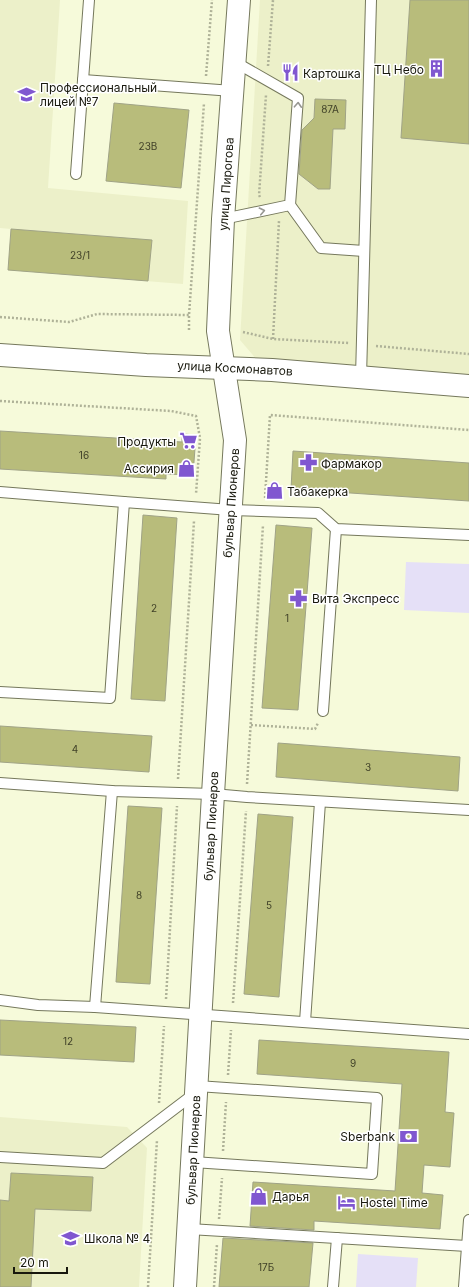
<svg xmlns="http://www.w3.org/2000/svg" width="469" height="1287" font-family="Inter,sans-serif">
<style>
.built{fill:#ecf0c9}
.green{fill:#e5e0f7}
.building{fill:#b8bc7b;stroke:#a0a386}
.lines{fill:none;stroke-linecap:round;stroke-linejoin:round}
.lane-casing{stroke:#75785c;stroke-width:12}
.secondary-casing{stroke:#75785c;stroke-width:24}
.path{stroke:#afb298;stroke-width:2.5;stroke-dasharray:2 2;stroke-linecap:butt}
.lane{stroke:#fff;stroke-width:10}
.secondary{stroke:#fff;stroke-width:22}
.oneway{stroke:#979792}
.labels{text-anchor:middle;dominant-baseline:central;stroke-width:3;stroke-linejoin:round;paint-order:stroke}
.number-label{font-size:10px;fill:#404128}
.poi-label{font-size:12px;fill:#18180d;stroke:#fff;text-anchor:start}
.street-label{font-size:12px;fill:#18180d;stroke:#fff}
</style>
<rect width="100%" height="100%" fill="#f6fada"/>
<!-- built -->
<g class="built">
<path d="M0 0H60L48 188 188 201 183 284 8 270 11 229 0 228Z"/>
<path d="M260 0H469V375L257 360 240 340Z"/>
<path d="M0 1117 127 1127 147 1148 139 1287H0Z"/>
</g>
<!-- green -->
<g class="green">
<path d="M406 562 469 564V613L404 610Z"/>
<path d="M358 1254 418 1258 416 1287H356Z"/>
</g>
<!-- building -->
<g class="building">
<path d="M410 0H469V144L401 138Z"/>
<path d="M315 99 346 100 345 129H333L330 189H318L299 174 302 130 314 118Z"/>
<path d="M114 103 189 110 181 188 106 181Z"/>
<path d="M11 229 152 240 148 281 8 270Z"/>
<path d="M0 431 182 442V434L196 435 193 475 166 474V479L0 469Z"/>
<path d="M293 451 469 463V501L291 489Z"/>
<path d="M143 515 177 518 165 701 131 699Z"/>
<path d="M276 525 312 528 298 710 262 708Z"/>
<path d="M0 726 152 736 149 772 0 762Z"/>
<path d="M278 743 460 757 458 791 276 777Z"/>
<path d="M128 806 162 808 150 984 116 982Z"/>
<path d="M258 814 293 817 279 997 244 994Z"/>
<path d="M0 1020 136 1027 134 1062 0 1055Z"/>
<path d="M259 1040 449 1052 445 1112 454 1113 450 1167 424 1165 422 1193 443 1195 440 1229 314 1221V1230L250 1226 253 1182 395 1191 402 1084 257 1074Z"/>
<path d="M11 1173 93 1177 91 1211 35 1209 31 1287H0V1200L9 1201Z"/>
<path d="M223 1238 313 1243 309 1287H219Z"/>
</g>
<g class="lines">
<defs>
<g id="lane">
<path d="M83 80 233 91"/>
<path d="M76 174 89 0"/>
<path d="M290 205 321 248 364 251"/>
<path d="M223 219 290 205 298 98 235 62"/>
<path d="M361 377 371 0"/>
<path d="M0 492 124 502"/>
<path d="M0 692 110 698 124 502 231 510 318 513 336 529 469 535"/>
<path d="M323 711 336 529"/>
<path d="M0 783 112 791 213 794 247 797 469 810"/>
<path d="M0 1000 38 1005 95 1007 469 1034"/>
<path d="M95 1007 112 791"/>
<path d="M305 1022 320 802"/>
<path d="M0 1157 103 1163 194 1094"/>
<path d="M193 1162 372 1174 377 1098 197 1086"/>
<path d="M189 1229 467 1246"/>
<path d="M333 1287 337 1238"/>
<path d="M464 1287 469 1220"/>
</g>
<g id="secondary">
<path d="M0 355 146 365 272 370 469 386"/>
<path d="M185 1287 213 794 235 440 218 331 223 219 239 0"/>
</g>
</defs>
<!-- lane casing -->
<use href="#lane" class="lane-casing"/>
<!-- secondary casing -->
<use href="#secondary" class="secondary-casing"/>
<!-- path -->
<g class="path">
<path d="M268 66 273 0"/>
<path d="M206 76 212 0"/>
<path d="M260 197 259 195 266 95"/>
<path d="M0 317 69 322 97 314 189 315"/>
<path d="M189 330V315L204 103"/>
<path d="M243 332 273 339 349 343"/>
<path d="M273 339 279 221"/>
<path d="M376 346 469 354"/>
<path d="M0 401 171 411 196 416 200 438 196 494"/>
<path d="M265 498 270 415 469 430"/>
<path d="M251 725 315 729 318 723"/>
<path d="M178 779 194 521"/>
<path d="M247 784 263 525"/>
<path d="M166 999 177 806"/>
<path d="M233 1003 246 811"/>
<path d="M228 1075 231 1030"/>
<path d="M159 1103 164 1026"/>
<path d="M223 1151 226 1102"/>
<path d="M219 1219 222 1178"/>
<path d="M148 1287 157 1140"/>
<path d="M214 1287 217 1244"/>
</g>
<!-- lane -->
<use href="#lane" class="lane"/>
<!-- secondary -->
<use href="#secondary" class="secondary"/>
</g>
<!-- one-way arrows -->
<defs><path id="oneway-chevron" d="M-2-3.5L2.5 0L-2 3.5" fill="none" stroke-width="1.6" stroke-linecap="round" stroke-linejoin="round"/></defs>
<g class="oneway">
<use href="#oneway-chevron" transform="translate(298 105) rotate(-87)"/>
<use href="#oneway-chevron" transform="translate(262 211) rotate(-12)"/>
</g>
<!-- icons -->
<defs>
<symbol id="building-bare" viewBox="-9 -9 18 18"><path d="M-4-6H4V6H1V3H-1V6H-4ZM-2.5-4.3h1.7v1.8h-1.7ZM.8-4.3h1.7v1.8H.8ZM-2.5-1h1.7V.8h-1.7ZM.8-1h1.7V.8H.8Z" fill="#8057d0" stroke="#fff" stroke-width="2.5" paint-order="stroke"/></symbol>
<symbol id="restaurant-bare" viewBox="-9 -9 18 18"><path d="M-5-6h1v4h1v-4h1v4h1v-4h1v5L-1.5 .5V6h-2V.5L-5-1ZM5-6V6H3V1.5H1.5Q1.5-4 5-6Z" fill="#8057d0" stroke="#fff" stroke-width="2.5" paint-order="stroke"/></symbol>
<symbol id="university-bare" viewBox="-9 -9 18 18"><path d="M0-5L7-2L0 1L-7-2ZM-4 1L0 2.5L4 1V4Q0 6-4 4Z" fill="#8057d0" stroke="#fff" stroke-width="2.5" paint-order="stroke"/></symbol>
<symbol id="supermarket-bare" viewBox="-9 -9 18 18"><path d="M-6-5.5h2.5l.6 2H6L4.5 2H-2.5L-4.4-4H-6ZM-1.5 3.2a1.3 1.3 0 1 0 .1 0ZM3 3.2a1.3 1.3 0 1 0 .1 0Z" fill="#8057d0" stroke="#fff" stroke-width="2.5" paint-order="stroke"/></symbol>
<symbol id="pharmacy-bare" viewBox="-9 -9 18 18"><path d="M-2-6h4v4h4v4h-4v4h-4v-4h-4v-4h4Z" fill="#8057d0" stroke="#fff" stroke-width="2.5" paint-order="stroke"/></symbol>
<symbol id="shop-bare" viewBox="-9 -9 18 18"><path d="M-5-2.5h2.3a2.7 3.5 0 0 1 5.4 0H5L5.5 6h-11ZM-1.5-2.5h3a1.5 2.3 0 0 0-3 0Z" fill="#8057d0" stroke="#fff" stroke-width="2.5" paint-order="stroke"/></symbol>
<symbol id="bank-bare" viewBox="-9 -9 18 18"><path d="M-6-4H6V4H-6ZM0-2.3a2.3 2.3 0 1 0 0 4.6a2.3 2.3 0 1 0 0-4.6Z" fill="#8057d0" stroke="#fff" stroke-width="2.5" paint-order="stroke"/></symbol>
<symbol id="hotel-bare" viewBox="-9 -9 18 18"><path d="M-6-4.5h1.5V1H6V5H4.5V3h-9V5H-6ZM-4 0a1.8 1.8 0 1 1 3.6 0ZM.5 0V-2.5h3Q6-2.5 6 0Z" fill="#8057d0" stroke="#fff" stroke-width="2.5" paint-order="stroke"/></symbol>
<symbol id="school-bare" viewBox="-9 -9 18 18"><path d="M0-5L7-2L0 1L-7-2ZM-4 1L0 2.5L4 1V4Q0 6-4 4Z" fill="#8057d0" stroke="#fff" stroke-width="2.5" paint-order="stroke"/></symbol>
</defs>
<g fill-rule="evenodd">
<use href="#building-bare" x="424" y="56" width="25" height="25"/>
<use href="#restaurant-bare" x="278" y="60" width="25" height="25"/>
<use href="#university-bare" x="14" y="82" width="25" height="25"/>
<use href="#supermarket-bare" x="176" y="428" width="25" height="25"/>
<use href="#pharmacy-bare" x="296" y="450" width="25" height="25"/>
<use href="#shop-bare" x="174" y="456" width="25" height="25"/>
<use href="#shop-bare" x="262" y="478" width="25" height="25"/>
<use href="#pharmacy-bare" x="286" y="586" width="25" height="25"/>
<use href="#bank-bare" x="396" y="1124" width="25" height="25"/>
<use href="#shop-bare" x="246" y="1184" width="25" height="25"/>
<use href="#hotel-bare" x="334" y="1190" width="25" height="25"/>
<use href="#school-bare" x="58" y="1226" width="25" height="25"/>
</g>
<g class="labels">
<!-- number labels -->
<g class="number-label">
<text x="330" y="109">87А</text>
<text x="148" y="146">23В</text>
<text x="80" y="255">23/1</text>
<text x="84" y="455">16</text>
<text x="154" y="608">2</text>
<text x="287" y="618">1</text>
<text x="75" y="749">4</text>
<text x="368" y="767">3</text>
<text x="139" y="895">8</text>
<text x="269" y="905">5</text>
<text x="68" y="1041">12</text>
<text x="353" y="1063">9</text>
<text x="266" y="1267">17Б</text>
</g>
<!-- poi labels -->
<g class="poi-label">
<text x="424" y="69" text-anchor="end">ТЦ Небо</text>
<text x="303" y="73">Картошка</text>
<text x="40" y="87">Профессиональный<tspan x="40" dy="14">лицей №7</tspan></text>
<text x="176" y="441" text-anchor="end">Продукты</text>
<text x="321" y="463">Фармакор</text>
<text x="174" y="468" text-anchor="end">Ассирия</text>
<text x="287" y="491">Табакерка</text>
<text x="312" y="598">Вита Экспресс</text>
<text x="395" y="1136" text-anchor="end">Sberbank</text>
<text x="272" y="1196">Дарья</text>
<text x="360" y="1202">Hostel Time</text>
<text x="84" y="1238">Школа № 4</text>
</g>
<!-- street labels -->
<g class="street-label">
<text transform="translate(226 184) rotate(-86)">улица Пирогова</text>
<text transform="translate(235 368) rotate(3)">улица Космонавтов</text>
<text transform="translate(231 503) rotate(-86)">бульвар Пионеров</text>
<text transform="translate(211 826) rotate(-87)">бульвар Пионеров</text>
<text transform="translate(193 1150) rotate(-87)">бульвар Пионеров</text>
</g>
</g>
<!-- scale -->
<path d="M14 1267v6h53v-6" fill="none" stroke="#18180d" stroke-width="2"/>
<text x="20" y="1267" font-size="12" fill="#18180d" stroke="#ffffff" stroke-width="3" paint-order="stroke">20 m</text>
</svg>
